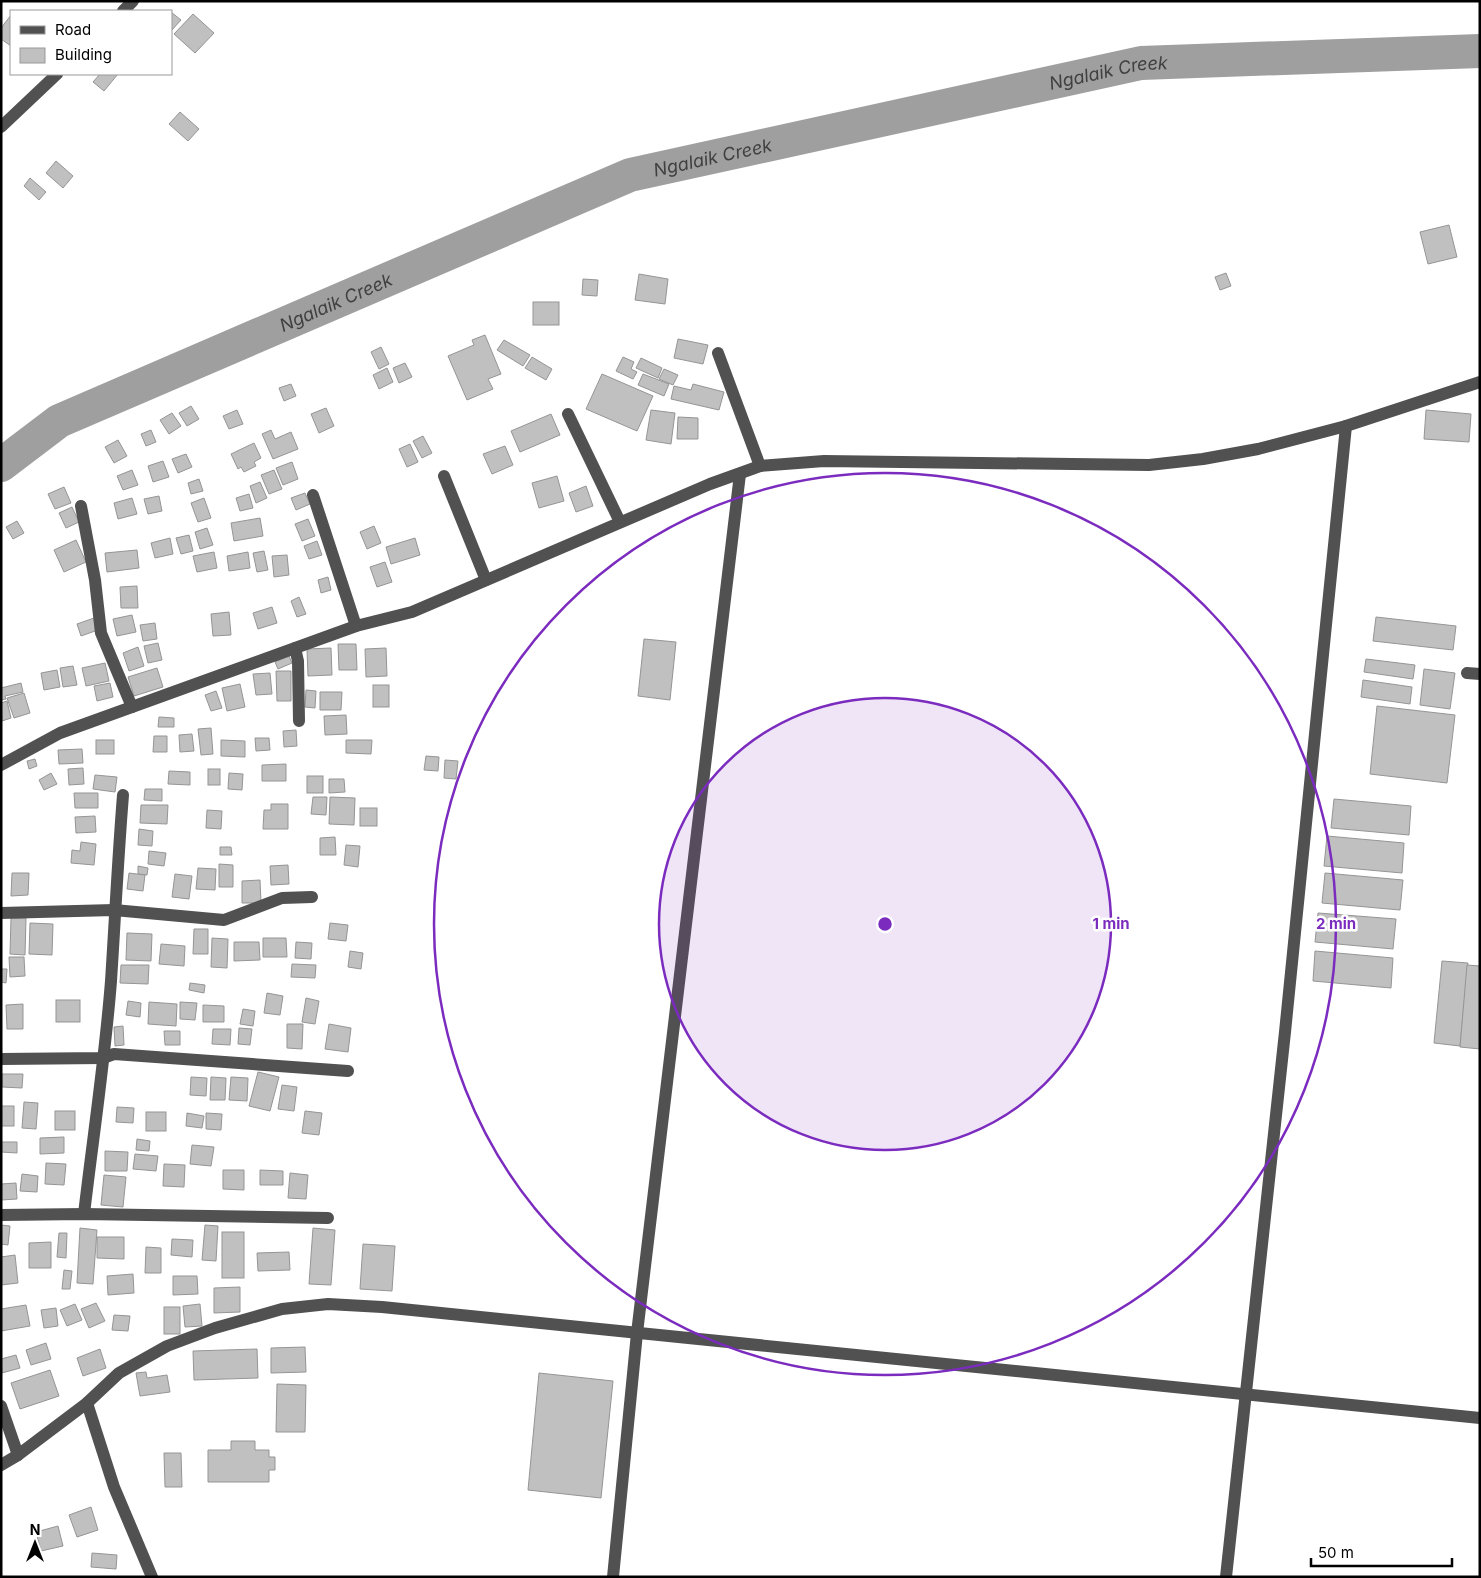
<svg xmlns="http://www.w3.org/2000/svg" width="1481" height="1578" font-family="Inter,sans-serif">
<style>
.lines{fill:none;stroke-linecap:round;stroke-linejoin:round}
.river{stroke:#9f9f9f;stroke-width:34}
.building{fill:#c0c0c0;stroke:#959595}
.minor{stroke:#515151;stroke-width:12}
.ring{fill:none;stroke:#7b2cbf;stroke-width:2.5}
.labels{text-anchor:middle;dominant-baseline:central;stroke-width:5;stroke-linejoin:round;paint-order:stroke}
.water-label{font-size:18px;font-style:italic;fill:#404040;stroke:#fff}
.centre{fill:#7b2cbf;stroke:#fff;stroke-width:2.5}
.ring-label{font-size:15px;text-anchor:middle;font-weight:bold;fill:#7b2cbf;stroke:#fff;stroke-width:5;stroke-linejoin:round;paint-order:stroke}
</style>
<rect width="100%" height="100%" fill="#fff"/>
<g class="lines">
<!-- river -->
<path class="river" id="s1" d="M1 465 59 421 630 175 1141 63 1480 51"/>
</g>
<!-- building -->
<g class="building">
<path d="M171 12 181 20 171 31Z"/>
<path d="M193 14 214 33 195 53 174 34Z"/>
<path d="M11 15V46L1 39V28Z"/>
<path d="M100 74H118L104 91 93 82Z"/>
<path d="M180 112 199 129 188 141 169 124Z"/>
<path d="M56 161 73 176 63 188 46 173Z"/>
<path d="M30 178 46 192 39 200 24 186Z"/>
<path d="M1449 225 1457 257 1428 264 1420 232Z"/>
<path d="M1226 273 1231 286 1220 290 1215 277Z"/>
<path d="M639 274 668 279 665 304 635 300Z"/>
<path d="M583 279 598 280 597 296 582 295Z"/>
<rect x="533" y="302" width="26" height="23"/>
<path d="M485 335 501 374 488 379 493 389 467 400 448 356 474 345 472 340Z"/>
<path d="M678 339 708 345 703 364 674 358Z"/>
<path d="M504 340 530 355 523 366 497 350Z"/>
<path d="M381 347 389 364 379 369 371 352Z"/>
<path d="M532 357 552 369 546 380 525 368Z"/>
<path d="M623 357 634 362 631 369 637 372 633 379 616 371Z"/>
<path d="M641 358 662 368 658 378 636 368Z"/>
<path d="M405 363 412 377 399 383 393 368Z"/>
<path d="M387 368 393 382 379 389 373 375Z"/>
<path d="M664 369 678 375 673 385 659 379Z"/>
<path d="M602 374 653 396 637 431 586 409Z"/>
<path d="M643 374 669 384 664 396 638 385Z"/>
<path d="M291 384 296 396 284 401 279 388Z"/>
<path d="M693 384 724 392 719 410 671 399 674 386 691 390Z"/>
<path d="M191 406 199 419 187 426 179 413Z"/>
<path d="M326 408 334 426 319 433 311 414Z"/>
<path d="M237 410 243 424 229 429 223 416Z"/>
<path d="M651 410 675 413 671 444 646 440Z"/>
<path d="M1426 410 1471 414 1469 442 1424 439Z"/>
<path d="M172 413 181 426 169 434 160 420Z"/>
<path d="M551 414 560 435 520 452 511 431Z"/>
<path d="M678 417 698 418V439H677Z"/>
<path d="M151 430 156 442 146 446 141 434Z"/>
<path d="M271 430 275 439 291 432 298 449 273 459 262 434Z"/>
<path d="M423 436 432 453 422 458 413 441Z"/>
<path d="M118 440 127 456 114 463 105 447Z"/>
<path d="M254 443 261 458 254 462 256 466 244 472 241 467 238 469 231 454Z"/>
<path d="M410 444 418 462 407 467 399 449Z"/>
<path d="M505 446 513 465 492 474 483 454Z"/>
<path d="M186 454 192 467 178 473 172 459Z"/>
<path d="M163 461 169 477 153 482 148 466Z"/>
<path d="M292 462 298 479 283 485 276 468Z"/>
<path d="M132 470 138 485 123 490 117 476Z"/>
<path d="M274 470 282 489 269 494 261 475Z"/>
<path d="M557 476 564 501 539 508 532 483Z"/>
<path d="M199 479 203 491 191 494 188 483Z"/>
<path d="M260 482 267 498 256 503 250 486Z"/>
<path d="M586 486 593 506 576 512 569 493Z"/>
<path d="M64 487 71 503 55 509 48 494Z"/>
<path d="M305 493 310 504 296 510 291 498Z"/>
<path d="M249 494 253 508 240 511 236 498Z"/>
<path d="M159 496 162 511 148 514 144 499Z"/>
<path d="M132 498 137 514 118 519 114 503Z"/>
<path d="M204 498 211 518 198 522 191 503Z"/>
<path d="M72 507 79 522 66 528 59 513Z"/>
<path d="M260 518 263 536 234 541 231 523Z"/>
<path d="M308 519 315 536 302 541 295 524Z"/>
<path d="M17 521 24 533 13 539 6 527Z"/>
<path d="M374 526 381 543 367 549 360 532Z"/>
<path d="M207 528 213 545 200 549 195 532Z"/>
<path d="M189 535 193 551 181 554 176 538Z"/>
<path d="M170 538 173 554 155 558 151 543Z"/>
<path d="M415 538 420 555 391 564 386 547Z"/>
<path d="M76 540 86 562 64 572 54 550Z"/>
<path d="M317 541 322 555 309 559 304 546Z"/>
<path d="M137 550 139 568 107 572 105 553Z"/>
<path d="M264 551 268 570 257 572 253 553Z"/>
<path d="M214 552 217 568 197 572 193 556Z"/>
<path d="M248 552 250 568 229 571 227 556Z"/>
<path d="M287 555 289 575 274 577 272 556Z"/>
<path d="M385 562 392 582 377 587 370 567Z"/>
<path d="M328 577 331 590 321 593 318 580Z"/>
<path d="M137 586 138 608H121L120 587Z"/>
<path d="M299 597 306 614 297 617 291 601Z"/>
<path d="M272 607 277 623 258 629 253 613Z"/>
<path d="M229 612 231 635 213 636 211 614Z"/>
<path d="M132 615 136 632 117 636 113 619Z"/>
<path d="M1376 617 1456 626 1453 650 1373 641Z"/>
<path d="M94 618 98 630 81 636 77 624Z"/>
<path d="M155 623 157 639 143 641 140 625Z"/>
<path d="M644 639 676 642 670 700 638 696Z"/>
<path d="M158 643 162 660 148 663 144 646Z"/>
<path d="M338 644H356L357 670H339Z"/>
<path d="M138 647 144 666 129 671 123 653Z"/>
<path d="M331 648 332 675 308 676 307 649Z"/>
<path d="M386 648 387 676 366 677 365 649Z"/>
<path d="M289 656 292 663 278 669 275 662Z"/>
<path d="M1366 659 1415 665 1413 679 1364 672Z"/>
<path d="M105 663 109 681 86 686 82 668Z"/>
<path d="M73 666 77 685 63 687 60 668Z"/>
<path d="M157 668 163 687 134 696 128 677Z"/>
<path d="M1424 669 1455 673 1450 709 1420 705Z"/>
<path d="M57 670 60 687 44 690 41 673Z"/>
<path d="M276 671H291V701H277Z"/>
<path d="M270 673 272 694 256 695 253 674Z"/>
<path d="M1363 680 1412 687 1410 704 1361 697Z"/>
<path d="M21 683 23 692 5 696 6 699 1 700V688Z"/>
<path d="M110 683 113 697 97 701 94 686Z"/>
<path d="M240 684 245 707 227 711 222 688Z"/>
<rect x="373" y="685" width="16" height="22"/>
<path d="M306 690 316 691 315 708 305 707Z"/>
<path d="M216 691 222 708 211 711 205 695Z"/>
<path d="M320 692H342L341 710H320Z"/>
<path d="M24 693 30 713 14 718 7 698Z"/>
<path d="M7 701 11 718 2 721 1 703Z"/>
<path d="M1377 706 1455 715 1447 783 1370 774Z"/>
<path d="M346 715 347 734 325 735 324 716Z"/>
<path d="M159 717 174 718V727H158Z"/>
<path d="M211 728 213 754 201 755 198 729Z"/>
<path d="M296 730 297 746 284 747 283 731Z"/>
<path d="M192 734 194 751 180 752 179 735Z"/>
<path d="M154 736H167V752H153Z"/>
<path d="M255 738H269L270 750 256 751Z"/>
<rect x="96" y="740" width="18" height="14"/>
<path d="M221 740 245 741V757L221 756Z"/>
<path d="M346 740H372L371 754 346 753Z"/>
<path d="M82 749 83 763 59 764 58 750Z"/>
<path d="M426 756 439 757 438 771 424 770Z"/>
<path d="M35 759 37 766 29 769 27 761Z"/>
<path d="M445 760 458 761 456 779 444 778Z"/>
<path d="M286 764V781H262V765Z"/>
<path d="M83 768 84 784 69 785 68 769Z"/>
<rect x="208" y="769" width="12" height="16"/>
<path d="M169 771 190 772V785L168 784Z"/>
<path d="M51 773 57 784 44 790 39 780Z"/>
<path d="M229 773 243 774 242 790 228 789Z"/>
<path d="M95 775 117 777 115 792 93 789Z"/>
<rect x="307" y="776" width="16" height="17"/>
<path d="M329 779H344L345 792 329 793Z"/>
<path d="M145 789H162V801L144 800Z"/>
<path d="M74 793H98V808H75Z"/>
<path d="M313 797H327L326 815 311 814Z"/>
<path d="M330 797 355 798 354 825 329 824Z"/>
<path d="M1334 799 1411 806 1409 835 1331 828Z"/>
<path d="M271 804H288V829H263L264 810H271Z"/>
<path d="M141 805H168L167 824 140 823Z"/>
<rect x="360" y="808" width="17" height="18"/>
<path d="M207 810 222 811 221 829 206 828Z"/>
<path d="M95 816 96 832 76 833 75 817Z"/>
<path d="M139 829 153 831 152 846 138 845Z"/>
<path d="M1327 836 1404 843 1402 873 1324 866Z"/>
<path d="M335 837 336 855H320V838Z"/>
<path d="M81 842 96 844 94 865 71 863 72 850 80 851Z"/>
<path d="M346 845 360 846 358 867 344 865Z"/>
<path d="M220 847H231L232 855H220Z"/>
<path d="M149 851 166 853 164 866 148 864Z"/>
<path d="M219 864 233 865V887H219Z"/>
<path d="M288 865 289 884 271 885 270 866Z"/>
<path d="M138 866 148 868 147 875 138 874Z"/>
<path d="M198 868 216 869 215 890 196 889Z"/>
<path d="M12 873H29L28 895 11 896Z"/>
<path d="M129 873 145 875 143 891 127 889Z"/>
<path d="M1325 873 1403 880 1400 910 1322 903Z"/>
<path d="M175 874 192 876 189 899 172 897Z"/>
<path d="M260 880 261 903H242V881Z"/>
<path d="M1318 913 1396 919 1393 949 1315 942Z"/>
<path d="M11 918H26L25 955 10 954Z"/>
<path d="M30 923 53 924 52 955 29 954Z"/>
<path d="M330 923 348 925 346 941 328 939Z"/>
<path d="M194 929H208V954H193Z"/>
<path d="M127 933 152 934 151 961 126 960Z"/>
<path d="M212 938 228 939 227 968 211 967Z"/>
<path d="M263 938H286L287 957H263Z"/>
<path d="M234 942H259L260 960 234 961Z"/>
<path d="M296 942 312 943 311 959 295 958Z"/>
<path d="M161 944 185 946 184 966 159 964Z"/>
<path d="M350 951 363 953 361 969 348 967Z"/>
<path d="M1315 951 1393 958 1391 988 1313 981Z"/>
<path d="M9 957H24L25 976 10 977Z"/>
<path d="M1442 961 1468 963 1460 1046 1434 1043Z"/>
<path d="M292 964 316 965 315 978 291 977Z"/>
<path d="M121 965H149L148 984 120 983Z"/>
<path d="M1467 965 1480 966V1049L1460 1047Z"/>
<path d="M1 969H7L6 983 1 982Z"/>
<path d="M190 983 205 985 204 993 189 990Z"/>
<path d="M267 993 283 996 280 1015 264 1013Z"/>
<path d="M306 998 319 1001 315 1024 302 1022Z"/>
<rect x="56" y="1000" width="24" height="22"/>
<path d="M128 1001 141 1003 140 1017 126 1015Z"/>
<path d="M149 1002 177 1004 176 1026 148 1024Z"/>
<path d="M180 1002 197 1003 195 1020 180 1019Z"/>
<path d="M23 1004V1029H7L6 1005Z"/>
<path d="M203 1005 224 1006V1022H203Z"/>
<path d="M243 1009 255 1011 253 1026 240 1024Z"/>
<path d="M287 1024H303L302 1049 287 1048Z"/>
<path d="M329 1024 351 1028 348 1052 325 1049Z"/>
<path d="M123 1026 124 1045 115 1046 114 1027Z"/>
<path d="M239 1028 252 1029 250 1045 238 1044Z"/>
<path d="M213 1029H231L230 1045 212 1044Z"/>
<path d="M164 1031H180V1045H165Z"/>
<path d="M258 1072 279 1077 270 1111 249 1106Z"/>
<path d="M2 1074H23L22 1088 2 1087Z"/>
<path d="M191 1077 207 1078 206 1096 190 1095Z"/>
<path d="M211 1077 226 1078 225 1100H210Z"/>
<path d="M231 1077 248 1078 247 1101 229 1100Z"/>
<path d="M282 1085 297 1087 294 1111 278 1109Z"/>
<path d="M24 1102 38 1103 36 1129 22 1128Z"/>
<rect x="1" y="1106" width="13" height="20"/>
<path d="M117 1107 134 1108 133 1123 116 1122Z"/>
<rect x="55" y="1111" width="20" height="19"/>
<path d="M305 1111 322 1113 319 1135 302 1133Z"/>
<rect x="146" y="1112" width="20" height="19"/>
<path d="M187 1113 204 1116 202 1128 186 1126Z"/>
<path d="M206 1113 222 1114 221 1130 206 1129Z"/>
<path d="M64 1137V1153L40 1154V1138Z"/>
<path d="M137 1139 150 1141 149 1151 136 1150Z"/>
<path d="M1 1142H17V1153L1 1152Z"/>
<path d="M192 1145 214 1147 211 1166 190 1164Z"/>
<path d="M105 1151 128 1152 127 1171H105Z"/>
<path d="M135 1154 158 1156 156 1171 133 1169Z"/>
<path d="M46 1163 66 1164 64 1185 45 1184Z"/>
<path d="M164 1164 185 1165 184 1187 163 1186Z"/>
<path d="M223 1170H244V1190L223 1189Z"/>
<path d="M260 1170 283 1171V1185H260Z"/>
<path d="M290 1173 308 1175 306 1199 288 1198Z"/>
<path d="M22 1174 38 1176 37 1192 20 1191Z"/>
<path d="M104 1175 126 1177 123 1207 101 1205Z"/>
<path d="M16 1183 17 1199 1 1200V1184Z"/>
<path d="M1 1225 10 1226 8 1245 1 1244Z"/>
<path d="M205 1225 218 1226 216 1261 202 1260Z"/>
<path d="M80 1228 97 1230 93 1284 77 1283Z"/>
<path d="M313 1228 335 1230 331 1285 309 1284Z"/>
<rect x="222" y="1232" width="22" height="46"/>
<path d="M59 1233H67L66 1258 57 1257Z"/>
<path d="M97 1237H124V1259L97 1258Z"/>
<path d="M172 1239 193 1240 192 1257 171 1255Z"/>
<path d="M51 1242V1268H29V1243Z"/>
<path d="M363 1244 395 1246 392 1291 360 1289Z"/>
<path d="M146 1247 161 1248V1273H145Z"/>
<path d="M289 1252 290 1270 258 1271 257 1253Z"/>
<path d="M15 1255 18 1283 1 1285V1257Z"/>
<path d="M64 1270 72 1271 70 1289H62Z"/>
<path d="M133 1274 134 1293 108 1295 107 1276Z"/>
<path d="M173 1276H197L198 1294 173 1295Z"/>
<path d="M240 1287V1312L214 1313V1288Z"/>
<path d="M96 1303 105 1321 89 1328 81 1309Z"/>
<path d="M75 1304 82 1320 67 1326 60 1310Z"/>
<path d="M200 1304 202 1326 185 1327 183 1306Z"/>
<path d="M26 1305 30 1326 1 1331V1309Z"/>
<rect x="164" y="1307" width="16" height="27"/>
<path d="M56 1308 58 1326 44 1328 41 1310Z"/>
<path d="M114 1315 130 1316 128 1331 112 1330Z"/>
<path d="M46 1343 51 1359 31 1365 26 1350Z"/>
<path d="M305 1347 306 1372 271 1373V1348Z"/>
<path d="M100 1349 106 1368 83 1376 77 1358Z"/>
<path d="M257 1349 258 1378 194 1380 193 1351Z"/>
<path d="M16 1355 20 1368 2 1373 1 1359Z"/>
<path d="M50 1370 59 1396 20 1409 11 1383Z"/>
<path d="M146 1372 147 1378 167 1375 170 1392 140 1396 136 1373Z"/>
<path d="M539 1373 613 1381 601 1498 528 1490Z"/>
<path d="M277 1384 306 1385 305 1432H276Z"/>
<path d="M231 1441H255V1450H269V1457H275V1470H269V1482H208V1450H231Z"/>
<path d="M164 1453H181L182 1487H165Z"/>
<path d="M91 1507 98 1530 77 1537 69 1515Z"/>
<path d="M58 1526 63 1546 41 1551 36 1532Z"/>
<path d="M92 1553 117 1555 116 1569 91 1567Z"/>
</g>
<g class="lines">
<!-- minor -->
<g class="minor">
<path d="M123 11 133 1"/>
<path d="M1 127 57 74"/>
<path d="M718 353 760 466"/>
<path d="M568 414 620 522"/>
<path d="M444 476 486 580"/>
<path d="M313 495 356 626"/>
<path d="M81 506 95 580 101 633 132 707"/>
<path d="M295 648 298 661 299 721"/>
<path d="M1467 673 1480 674"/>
<path d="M1 765 60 733 356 626 412 612 710 484 760 466 824 461 1149 465 1203 459 1258 449 1346 426 1480 382"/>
<path d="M1 913 114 910 224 920 282 898 312 897"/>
<path d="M1 1059 103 1058 114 1054 348 1071"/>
<path d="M84 1214C93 1137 105 1059 111 981 115 919 118 857 123 795"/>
<path d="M1 1215 84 1214 328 1218"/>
<path d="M87 1403 114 1487 152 1577"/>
<path d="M1 1406 18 1455"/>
<path d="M1 1465 18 1455 87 1403 119 1373 167 1346 215 1328 282 1309 328 1304 382 1307 1480 1418"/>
<path d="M613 1577 637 1333 740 474"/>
<path d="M1226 1577 1285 1032 1346 426"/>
</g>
</g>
<!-- distance rings -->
<circle cx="885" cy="924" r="226" fill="#7b2cbf" fill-opacity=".12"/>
<g class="ring">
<circle cx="885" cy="924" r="226"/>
<circle cx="885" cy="924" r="451"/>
</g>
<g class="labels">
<!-- water labels -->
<g class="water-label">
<text stroke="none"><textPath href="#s1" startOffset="1184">Ngalaik Creek</textPath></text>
<text stroke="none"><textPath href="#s1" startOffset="779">Ngalaik Creek</textPath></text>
<text stroke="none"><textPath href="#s1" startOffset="374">Ngalaik Creek</textPath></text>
</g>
</g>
<circle cx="885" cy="924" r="8" class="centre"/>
<g class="ring-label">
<text x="1111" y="929">1 min</text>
<text x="1336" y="929">2 min</text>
</g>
<!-- border -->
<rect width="1481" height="1578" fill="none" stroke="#000000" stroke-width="5"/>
<!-- legend -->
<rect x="10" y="10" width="162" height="65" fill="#ffffff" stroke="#999999"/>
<rect x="20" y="26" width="25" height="8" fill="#515151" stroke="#999999"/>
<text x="55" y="35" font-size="15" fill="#000000">Road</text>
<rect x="20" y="48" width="25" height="15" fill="#c0c0c0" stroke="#999999"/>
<text x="55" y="60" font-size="15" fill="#000000">Building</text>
<!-- north arrow -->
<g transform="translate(35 1543)" stroke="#ffffff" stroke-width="4" paint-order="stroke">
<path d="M0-4L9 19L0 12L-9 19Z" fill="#000000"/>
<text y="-8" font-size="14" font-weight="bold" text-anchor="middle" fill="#000000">N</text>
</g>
<!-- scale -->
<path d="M1311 1558v8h141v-8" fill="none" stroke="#000000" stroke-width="2.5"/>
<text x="1318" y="1558" font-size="15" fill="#000000" stroke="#ffffff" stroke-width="4" paint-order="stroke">50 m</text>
</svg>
